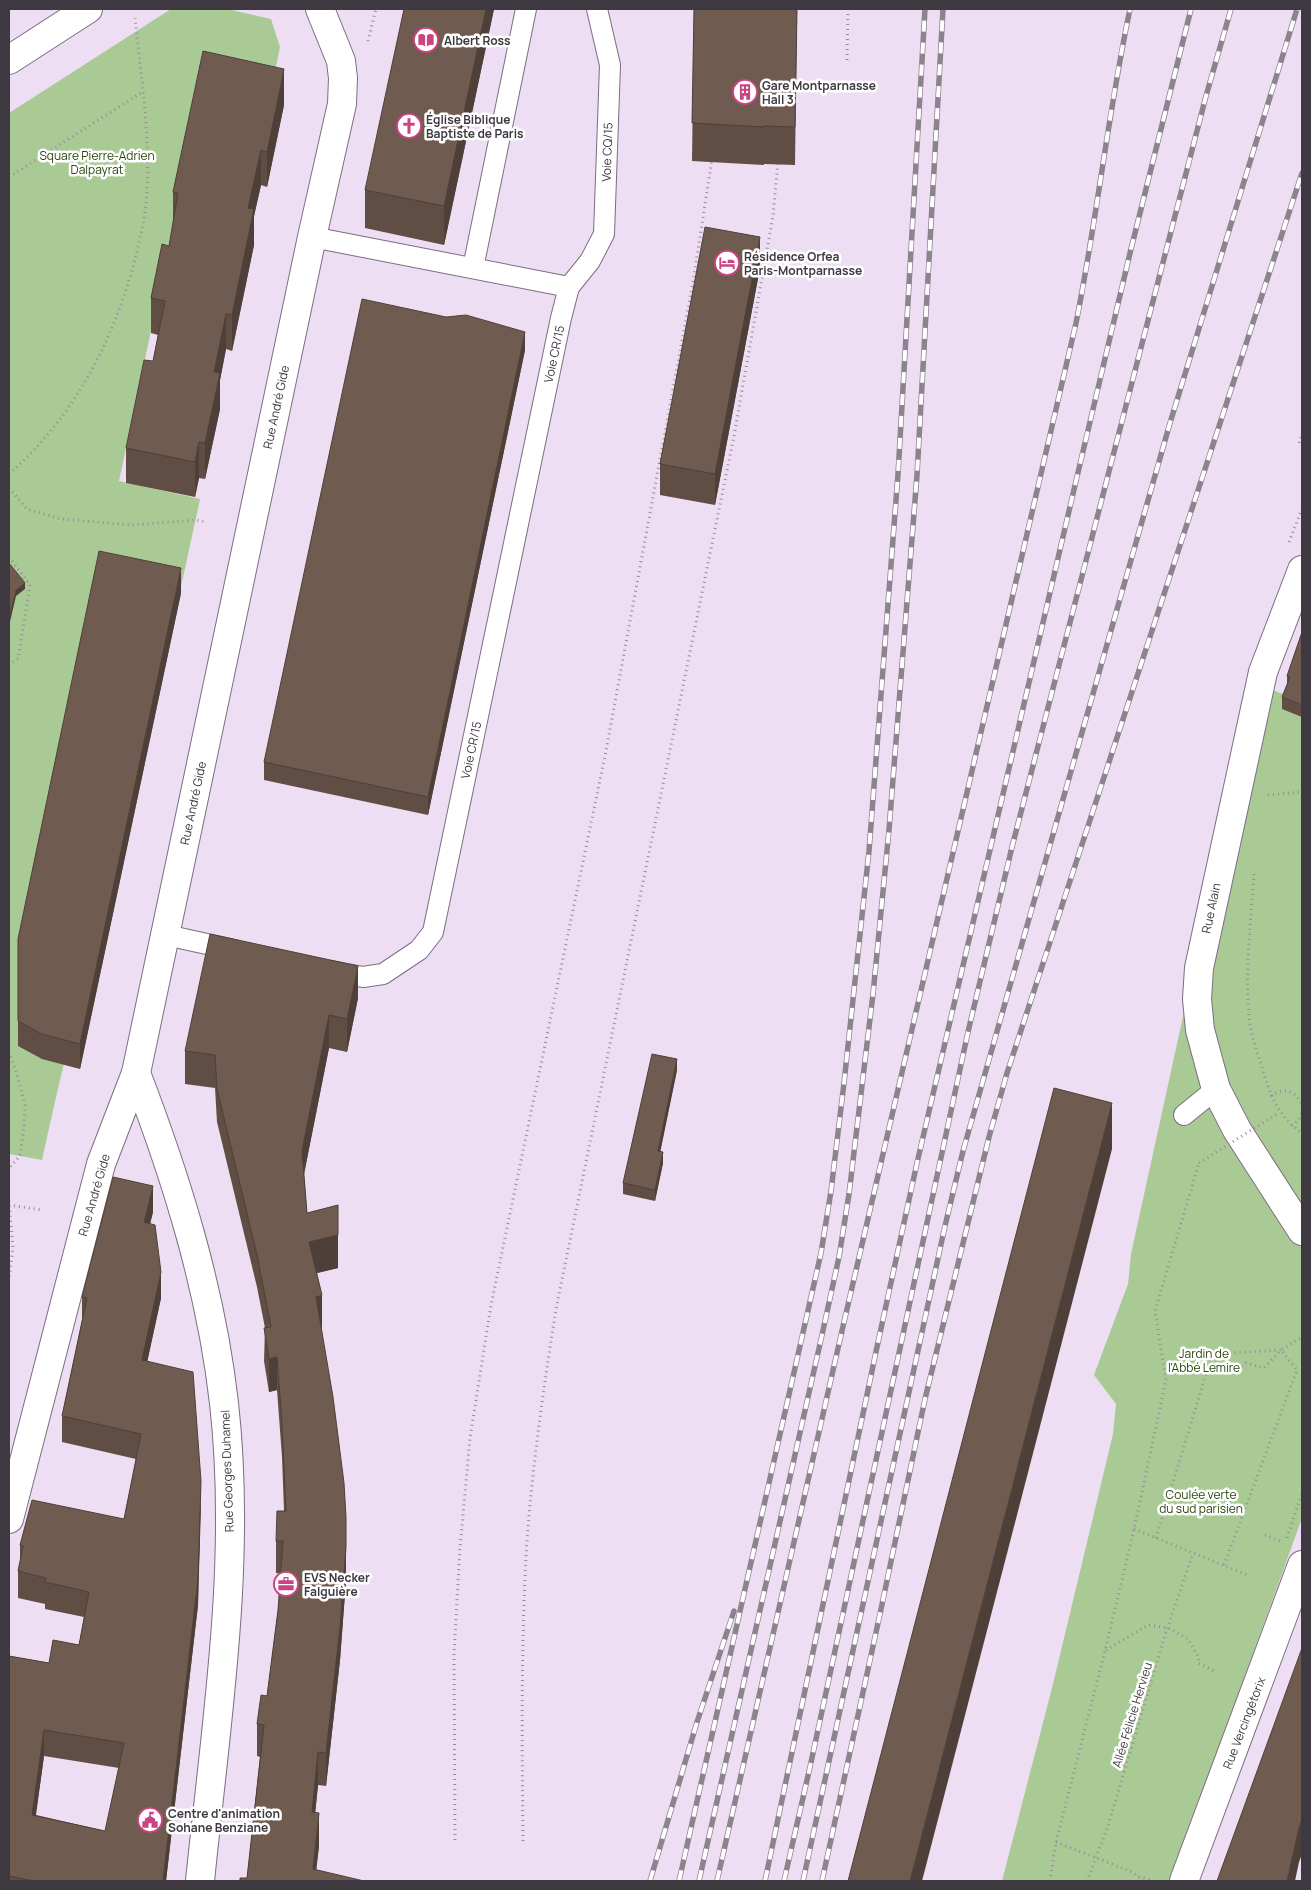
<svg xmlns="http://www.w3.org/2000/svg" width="1311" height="1890" font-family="Manrope,sans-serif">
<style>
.green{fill:#aaca95}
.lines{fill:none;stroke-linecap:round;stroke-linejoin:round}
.service-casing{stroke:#7c6d80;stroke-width:22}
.minor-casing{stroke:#7c6d80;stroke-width:30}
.secondary-casing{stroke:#7c6d80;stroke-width:30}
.path{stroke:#968b99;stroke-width:3;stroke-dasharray:1 4;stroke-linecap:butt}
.service{stroke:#fff;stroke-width:20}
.minor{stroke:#fff;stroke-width:28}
.secondary{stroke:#fff;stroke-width:28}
.rail-casing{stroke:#8d8290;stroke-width:5.5}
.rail{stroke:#fff;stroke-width:4;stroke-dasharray:11;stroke-linecap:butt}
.path-bridge{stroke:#968b99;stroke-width:3;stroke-dasharray:1 4;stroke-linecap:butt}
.wall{fill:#604e45;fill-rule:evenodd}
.shaded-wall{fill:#4e4038}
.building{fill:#705b50;stroke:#4e4038;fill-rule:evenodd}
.labels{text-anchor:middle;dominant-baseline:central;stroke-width:5;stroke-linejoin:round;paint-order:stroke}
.poi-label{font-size:12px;font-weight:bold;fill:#3e3840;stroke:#fff;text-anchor:start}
.street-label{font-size:12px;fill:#3e3840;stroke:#fff}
.park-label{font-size:12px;fill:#29470c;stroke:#fff}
</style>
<rect width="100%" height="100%" fill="#eedef3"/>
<!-- green -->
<g class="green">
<path d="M171 9H227L271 19 280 47 269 101 203 87 119 481 200 499C154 721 90 939 42 1160L9 1154V113Z"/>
<path d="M1256 683 1302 702V1518L1171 1881H1002L1053 1684 1113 1434 1116 1404 1094 1375 1128 1284 1131 1254Z"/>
</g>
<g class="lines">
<defs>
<g id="service">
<path d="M312 237 569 287"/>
<path d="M473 268 526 9"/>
<path d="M166 935 234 950"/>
<path d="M331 971 363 977 383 974 419 950 433 932 561 318 569 287 590 261 604 234 610 65 597 9"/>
<path d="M1184 1115 1216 1089"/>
</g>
<g id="minor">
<path d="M9 60 88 9"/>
<path d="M136 1073C177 1180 211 1289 224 1403 242 1562 216 1723 200 1881"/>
<path d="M9 1519 101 1164 136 1073 312 237 342 104 343 78 341 61 320 9"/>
</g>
<g id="secondary">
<path d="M1302 570 1263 672 1199 968 1197 999 1200 1030 1216 1089 1237 1130 1302 1231"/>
<path d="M1184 1881 1302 1565"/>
</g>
</defs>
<!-- service casing -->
<use href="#service" class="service-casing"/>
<!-- minor casing -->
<use href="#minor" class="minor-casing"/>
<!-- secondary casing -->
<use href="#secondary" class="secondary-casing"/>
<!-- path -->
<g class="path">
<path d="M368 41 376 9"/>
<path d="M847 60 848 9"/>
<path d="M9 177 144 91"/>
<path d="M1299 443 1302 435"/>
<path d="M9 474C20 464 31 454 41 442 88 390 119 323 136 255 141 234 146 213 147 191 150 133 141 76 135 18"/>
<path d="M9 488 27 509 61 519 131 525 196 520 207 522"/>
<path d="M1289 542 1302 509"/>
<path d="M9 557 30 585 18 659 9 664"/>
<path d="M1268 795 1302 792"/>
<path d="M1254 874C1251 923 1243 982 1251 1030 1254 1043 1258 1055 1262 1067 1269 1093 1279 1118 1302 1133"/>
<path d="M9 1052 16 1071 25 1105 24 1126 20 1156 9 1168"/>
<path d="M1271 1096C1284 1086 1298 1092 1302 1106"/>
<path d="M1292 1126 1301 1117 1302 1112"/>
<path d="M9 1201 13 1248 9 1279"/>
<path d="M9 1205 42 1210"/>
<path d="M1234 1373 1246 1363 1264 1368 1280 1351"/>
<path d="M1134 1529 1250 1576"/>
<path d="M1265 1535 1283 1542"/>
<path d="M1156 1538 1212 1354 1281 1350"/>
<path d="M1287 1538 1302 1493"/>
<path d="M1224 1565 1297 1370 1281 1350 1302 1337"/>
<path d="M1106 1650 1148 1625 1168 1628 1188 1639 1199 1658 1198 1663 1216 1672"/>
<path d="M455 1840 454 1653 460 1548 470 1438 491 1305 605 756 694 276 712 159"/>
<path d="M523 1841C522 1747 521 1652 526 1557 531 1474 543 1392 556 1309L734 436 773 216 778 161"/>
<path d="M1056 1842 1132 1872 1139 1877 1153 1880"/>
<path d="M1050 1881 1056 1842 1105 1651 1134 1529 1166 1380 1155 1311 1199 1163"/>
<path d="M1087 1881 1108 1826 1165 1635 1193 1553"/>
</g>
<!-- service -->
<use href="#service" class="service"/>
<!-- minor -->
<use href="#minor" class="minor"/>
<!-- secondary -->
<use href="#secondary" class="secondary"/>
<defs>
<g id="rail">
<path d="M650 1881 697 1722 734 1611"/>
<path d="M679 1881 821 1253 831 1191 844 1083 869 851 898 474 925 9"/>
<path d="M699 1881 822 1335 839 1257 849 1194 873 994 889 830 917 475 943 9"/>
<path d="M717 1881 844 1322 1076 323C1097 219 1108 113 1130 9"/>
<path d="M765 1881 877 1347 917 1163 1076 481 1131 249 1191 9"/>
<path d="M784 1881 810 1767 968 1032 1012 847 1206 96 1231 9"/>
<path d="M803 1881 945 1226 963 1151 1170 423 1297 9"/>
<path d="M822 1881 880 1614 925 1399 989 1137 1007 1073 1052 936 1302 173"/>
</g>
</defs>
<!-- rail casing -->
<use href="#rail" class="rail-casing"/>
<!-- rail -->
<use href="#rail" class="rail"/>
<!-- path-bridge -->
<path class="path-bridge" d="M1199 1163 1277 1114"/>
</g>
<!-- wall -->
<g class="wall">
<path d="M494 9 444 245 365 228V190Z"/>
<path d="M694 9H797L795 165 764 164V165L692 161Z"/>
<path d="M284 105 267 187 261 185 254 216V245L232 351 226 349 220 380V409L205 479 199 478 195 497 126 483V448L153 361 158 335 151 333V298L169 246 173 224V192Z"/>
<path d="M760 268 715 505 660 495V464Z"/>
<path d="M446 317 525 350 428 815 264 780V762Z"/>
<path d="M181 593 80 1069 42 1059 18 1046V939Z"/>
<path d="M1302 632V717L1282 709V697L1287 685V676Z"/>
<path d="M358 998 347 1052 329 1048 304 1174 307 1213 338 1238V1268L317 1273 322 1328H321L346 1580 340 1660 326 1786 318 1785 315 1813 319 1846 316 1870 247 1878 260 1757 257 1756V1724L267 1696 278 1610 281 1574 276 1573V1541L284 1511 282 1457 277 1390 269 1392 264 1361 265 1328 257 1287 217 1122 215 1088 185 1084V1051Z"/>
<path d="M677 1070 660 1151 663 1163 655 1201 623 1194V1183Z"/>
<path d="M153 1212 150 1224 161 1298 147 1362 201 1507 198 1605 166 1881H9V1656L49 1663 79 1645 84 1617 45 1609V1604L18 1598V1571L20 1563V1545L124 1519 136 1459 62 1442V1416L82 1320V1297ZM44 1756 119 1768 105 1831 36 1815Z"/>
</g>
<!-- shaded-wall -->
<g class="shaded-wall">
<path d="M486 9H494L444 245V206Z"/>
<path d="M284 69V105L267 187V152Z"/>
<path d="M261 150V185L254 216V245L232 351V315L248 208Z"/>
<path d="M760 237V268L715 505V474Z"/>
<path d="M226 314V349L220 380V409L205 479V443L214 372Z"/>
<path d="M525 332V350L428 815V797Z"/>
<path d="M199 442V478L195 497V462Z"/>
<path d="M181 568V593L80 1069V1044Z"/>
<path d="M25 583V589L16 596 9 626V619L16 590Z"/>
<path d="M358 966V998L347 1052V1019Z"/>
<path d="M329 1015V1048L302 1184V1151Z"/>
<path d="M677 1059V1070L658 1163V1151Z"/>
<path d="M1112 1103V1149L922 1881H910Z"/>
<path d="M663 1152V1163L655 1201V1190Z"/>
<path d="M153 1186V1212L144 1248V1222Z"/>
<path d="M338 1205V1268L309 1275V1242Z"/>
<path d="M161 1272V1298L142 1386V1360Z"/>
<path d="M322 1295V1328L316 1330V1297Z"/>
<path d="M277 1357V1390L269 1392V1359Z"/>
<path d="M201 1481 198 1605 166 1881H163Z"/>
<path d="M346 1517V1580L340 1660 326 1786V1753Z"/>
<path d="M44 1730V1756L32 1841V1815Z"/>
<path d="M318 1752V1785L312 1845V1812Z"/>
<path d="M319 1813V1846L315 1881 313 1869Z"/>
<path d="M1302 1820V1854L1299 1862 1295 1881H1287L1299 1827Z"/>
</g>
<!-- building -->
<g class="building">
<path d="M404 9H486L444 206 365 190Z"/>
<path d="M694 9H797L795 127 764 126V127L692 123Z"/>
<path d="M203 51 284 69 267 152 261 150 248 208 254 209 232 315 226 314 214 372 220 373 205 443 199 442 195 462 126 448 144 360 153 361 165 301 151 298 162 244 169 246 178 193 173 192Z"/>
<path d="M705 227 760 237 715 474 660 464Z"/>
<path d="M362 299 446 317 466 315 525 332 428 797 264 762Z"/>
<path d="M99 551 181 568 80 1044 42 1034 18 1021V939Z"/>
<path d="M9 563 25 583 16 590 9 619Z"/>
<path d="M1302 632V705L1282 697 1290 677 1287 676Z"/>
<path d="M210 934 358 966 347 1019 329 1015 302 1151 307 1213 338 1205V1235L309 1242 322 1295 316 1297 333 1397 344 1483 346 1517V1547L340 1627 326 1753 318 1752 312 1812 319 1813 313 1869 364 1881H240V1878H247L264 1725 257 1724 261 1695 267 1696 278 1610 283 1541H276L277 1511H286L282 1424 277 1357 269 1359 264 1328 271 1327 257 1255 217 1089 215 1055 185 1051Z"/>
<path d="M652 1054 677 1059 658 1151 663 1152 655 1190 623 1183Z"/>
<path d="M1054 1088 1112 1103 910 1881H848Z"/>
<path d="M113 1177 153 1186 144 1222 155 1225 161 1272 142 1360 193 1372 201 1481 198 1579 163 1881H34L9 1876V1656L49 1663 53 1640 79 1645 89 1592 45 1582 46 1578 18 1571 23 1546 20 1545 32 1500 124 1519 141 1434 62 1416 87 1298 82 1297ZM44 1730 124 1743 105 1831 32 1815Z"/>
<path d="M1302 1648V1820L1299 1827 1287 1881H1217Z"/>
</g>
<!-- icons -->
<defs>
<symbol id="library-ring" viewBox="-11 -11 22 22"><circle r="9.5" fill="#fff" stroke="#cb4381" stroke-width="1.5"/><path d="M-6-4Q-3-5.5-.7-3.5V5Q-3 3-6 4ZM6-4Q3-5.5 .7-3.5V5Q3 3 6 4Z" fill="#cb4381"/></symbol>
<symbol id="building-ring" viewBox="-11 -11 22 22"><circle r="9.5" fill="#fff" stroke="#cb4381" stroke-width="1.5"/><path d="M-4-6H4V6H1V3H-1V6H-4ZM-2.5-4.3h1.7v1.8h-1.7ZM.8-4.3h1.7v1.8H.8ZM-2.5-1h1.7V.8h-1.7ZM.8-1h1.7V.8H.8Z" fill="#cb4381"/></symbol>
<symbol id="church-ring" viewBox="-11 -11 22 22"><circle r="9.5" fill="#fff" stroke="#cb4381" stroke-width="1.5"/><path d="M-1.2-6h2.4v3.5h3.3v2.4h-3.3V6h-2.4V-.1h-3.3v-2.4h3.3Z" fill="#cb4381"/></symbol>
<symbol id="hotel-ring" viewBox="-11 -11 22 22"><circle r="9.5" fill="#fff" stroke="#cb4381" stroke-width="1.5"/><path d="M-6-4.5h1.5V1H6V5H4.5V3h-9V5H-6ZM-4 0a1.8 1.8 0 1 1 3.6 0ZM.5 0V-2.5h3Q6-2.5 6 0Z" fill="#cb4381"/></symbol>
<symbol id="office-ring" viewBox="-11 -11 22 22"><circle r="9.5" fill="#fff" stroke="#cb4381" stroke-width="1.5"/><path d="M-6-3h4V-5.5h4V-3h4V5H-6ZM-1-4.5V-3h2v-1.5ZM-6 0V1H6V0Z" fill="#cb4381"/></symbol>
<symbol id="civic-ring" viewBox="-11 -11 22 22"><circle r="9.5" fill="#fff" stroke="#cb4381" stroke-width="1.5"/><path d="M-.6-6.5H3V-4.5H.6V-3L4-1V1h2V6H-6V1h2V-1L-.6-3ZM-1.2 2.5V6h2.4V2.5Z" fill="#cb4381"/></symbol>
</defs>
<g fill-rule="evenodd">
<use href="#library-ring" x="412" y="26" width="28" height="28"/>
<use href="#building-ring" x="731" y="78" width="28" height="28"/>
<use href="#church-ring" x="395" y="112" width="28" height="28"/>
<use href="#hotel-ring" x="713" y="249" width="28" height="28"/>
<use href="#office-ring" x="272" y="1570" width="28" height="28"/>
<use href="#civic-ring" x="136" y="1806" width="28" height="28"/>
</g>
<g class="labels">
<!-- poi labels -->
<g class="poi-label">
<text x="444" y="40">Albert Ross</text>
<text x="762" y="85">Gare Montparnasse<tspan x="762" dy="14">Hall 3</tspan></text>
<text x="426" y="119">Église Biblique<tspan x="426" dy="14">Baptiste de Paris</tspan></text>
<text x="744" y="256">Résidence Orfea<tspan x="744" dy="14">Paris-Montparnasse</tspan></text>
<text x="304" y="1577">EVS Necker<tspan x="304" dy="14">Falguière</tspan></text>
<text x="168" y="1813">Centre d'animation<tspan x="168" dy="14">Sohane Benziane</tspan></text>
</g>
<!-- street labels -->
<g class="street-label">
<text transform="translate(607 152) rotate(-88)">Voie CQ/15</text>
<text transform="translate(554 354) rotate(-78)">Voie CR/15</text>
<text transform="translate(276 407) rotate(-78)">Rue André Gide</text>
<text transform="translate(471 750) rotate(-78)">Voie CR/15</text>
<text transform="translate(193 803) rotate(-78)">Rue André Gide</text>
<text transform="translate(1211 908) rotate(-78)">Rue Alain</text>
<text transform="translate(94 1195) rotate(-74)">Rue André Gide</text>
<text transform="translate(227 1471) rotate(-92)">Rue Georges Duhamel</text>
<text transform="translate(1132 1715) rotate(-73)">Allée Félicie Hervieu</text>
<text transform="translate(1244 1723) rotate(-69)">Rue Vercingétorix</text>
</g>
<!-- park labels -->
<g class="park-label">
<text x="97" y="155">Square Pierre-Adrien<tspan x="97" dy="14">Dalpayrat</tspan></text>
<text x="1204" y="1353">Jardin de<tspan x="1204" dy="14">l'Abbé Lemire</tspan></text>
<text x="1201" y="1494">Coulée verte<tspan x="1201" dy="14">du sud parisien</tspan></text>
</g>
</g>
<!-- border -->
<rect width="1311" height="1890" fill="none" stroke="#3e3840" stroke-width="20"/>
</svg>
